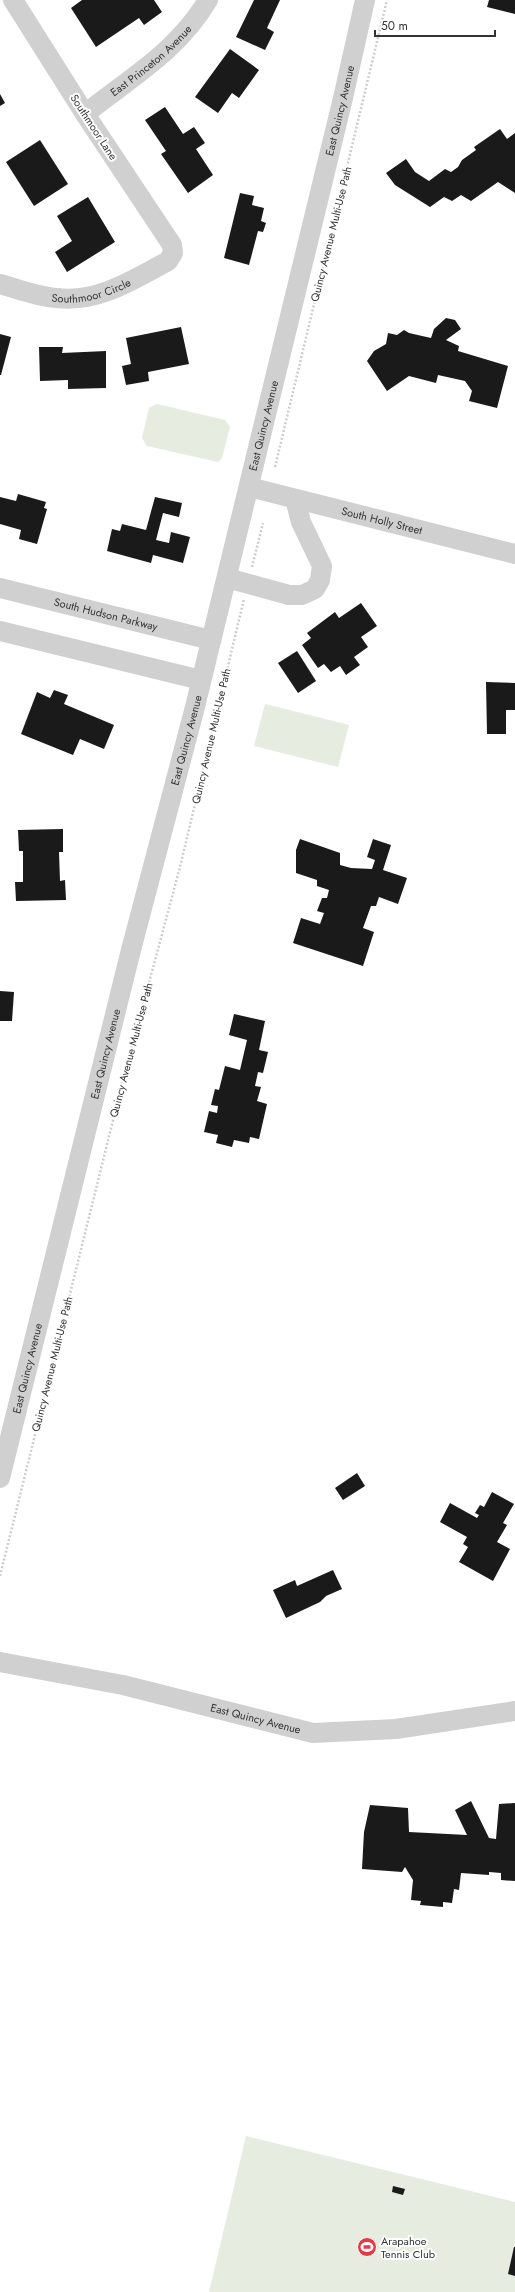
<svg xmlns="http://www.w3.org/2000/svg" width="515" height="2292" font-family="Jost,sans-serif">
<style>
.green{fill:#e6ecdf}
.building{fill:#1a1a1a}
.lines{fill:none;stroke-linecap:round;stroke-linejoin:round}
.path{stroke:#cdcdcd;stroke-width:2.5;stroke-dasharray:2 2;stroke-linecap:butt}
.minor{stroke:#d0d0d0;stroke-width:20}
.labels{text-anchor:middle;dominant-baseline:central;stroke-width:4;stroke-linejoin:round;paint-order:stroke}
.street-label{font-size:11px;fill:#333;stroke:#fff}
.poi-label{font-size:11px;fill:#333;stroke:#fff;text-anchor:start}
</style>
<rect width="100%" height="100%" fill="#fff"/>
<!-- green -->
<g class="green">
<path d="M157 404 225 420 230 427 222 458 218 462 147 446 142 438 149 408Z"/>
<path d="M265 704 349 725 338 767 254 746Z"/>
<path d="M246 2136 515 2202V2292H209Z"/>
</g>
<!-- building -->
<g class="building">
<path d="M82 0H154L162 12 144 25 139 18 96 47 71 8Z"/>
<path d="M254 0H280L267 28 274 32 265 50 236 37Z"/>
<path d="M489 0H515V14L487 7Z"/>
<path d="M230 49 259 70 239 98 232 93 218 113 195 97Z"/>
<path d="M0 94 5 103 0 106Z"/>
<path d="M165 107 183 134 194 127 205 143 196 149 213 175 188 193 161 154 166 151 145 120Z"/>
<path d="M500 129 507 139 515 133V193L498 182 471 201 461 195 452 201 444 197 430 207 395 185 386 173 406 159 415 172 429 181 445 169 451 172 458 167 462 160 476 150 474 147Z"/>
<path d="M40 140 68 184 34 206 6 162Z"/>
<path d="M240 193 254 196 252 205 264 208 261 221 266 223 263 232 258 231 249 265 224 258Z"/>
<path d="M88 197 115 242 67 272 55 252 72 241 57 216Z"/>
<path d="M446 318 455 320 461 329 446 340 459 346 458 351 508 366 497 408 469 401 472 391 465 381 438 375 436 383 409 376 387 391 367 361 374 351 386 344 388 333 397 335 404 330 409 333 431 338 434 329Z"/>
<path d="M181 327 189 364 148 372 149 381 126 385 122 366 131 364 126 338Z"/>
<path d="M0 334 11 337 1 375H0Z"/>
<path d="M39 347H63L62 353 106 351V388L68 389V380L40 381Z"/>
<path d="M18 494 46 502 44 508 47 509 37 544 19 539 21 530 0 524V497L16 501Z"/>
<path d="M155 497 182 503 179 517 163 513 156 540 169 543 171 532 190 537 183 563 153 555 151 563 107 551 112 529 120 531 122 524 146 530Z"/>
<path d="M361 603 377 626 361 637 368 647 354 657 360 665 346 675 340 666 331 672 324 664 318 668 302 645 311 638 307 633 335 612 339 618Z"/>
<path d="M297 651 316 681 298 693 278 663Z"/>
<path d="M486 682 515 683V710H506V734H487Z"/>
<path d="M54 690 68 695 64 704 114 725 104 749 80 739 73 755 21 734 37 692 50 698Z"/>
<path d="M63 829V852H59L60 881 65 880 66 900 16 901 15 882H23V851H19L18 830Z"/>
<path d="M300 839 340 853V865L351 868 372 869 375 860 367 857 373 839 391 845 383 870 407 878 398 904 379 897 376 906H371L363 928 374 932 363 966 293 943 301 918 320 924 324 913 317 911 322 898H327L329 890 317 886V880L296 873V850Z"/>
<path d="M0 991 14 992 12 1021H0Z"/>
<path d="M234 1014 265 1021 259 1050 268 1052 263 1073 258 1072 255 1086 261 1087 257 1101 267 1104 259 1139 250 1137 249 1143 234 1140 232 1147 216 1143 218 1135 204 1132 209 1111 217 1113 218 1106 211 1105 215 1089 219 1090 225 1066 240 1070 247 1040 229 1035Z"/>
<path d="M357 1473 365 1486 343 1500 335 1488Z"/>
<path d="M492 1492 514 1504 503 1523 507 1525 497 1542 510 1549 493 1581 459 1562 468 1547 463 1544 467 1537 440 1522 450 1503 477 1518 479 1515 475 1513 480 1505 484 1507Z"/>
<path d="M333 1570 342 1589 326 1596 320 1602 286 1618 273 1590 295 1580 297 1586Z"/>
<path d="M471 1801 489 1838 496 1839 499 1804 515 1803V1881L501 1880V1873L489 1872V1875L461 1873 459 1890 454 1889 452 1903 443 1902V1907L420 1905 421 1901 411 1900 413 1880 405 1867 402 1872 362 1869 364 1832 370 1805 408 1808 409 1832 467 1835 455 1810Z"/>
<path d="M393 2186 405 2189 403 2195 392 2192Z"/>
<path d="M514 2247H515V2276L508 2274Z"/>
</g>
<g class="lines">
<!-- path -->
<g class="path">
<path d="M275 467 387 0"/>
<path d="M252 567 263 523"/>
<path d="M0 1576 124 1076 180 867 244 599"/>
</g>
<!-- minor -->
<g class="minor">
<path id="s1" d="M85 114C131 77 177 52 208 0"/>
<path id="s2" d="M0 284C18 289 38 297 57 298 98 303 133 280 168 261L173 253 172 245 85 114 13 0"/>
<path id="s3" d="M249 487 515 554"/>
<path d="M227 578 289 595H302L315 589 320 580 322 566 301 522 295 499"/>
<path id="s4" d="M0 588 211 640"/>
<path d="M0 631 201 680"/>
<path id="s5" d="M0 1478 131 950 195 707 343 98 365 0"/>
<path id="s6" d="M0 1662 123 1685 313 1733 396 1729 515 1711"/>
</g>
</g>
<!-- icons -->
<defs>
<symbol id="stadium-disc" viewBox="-11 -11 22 22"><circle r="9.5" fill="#e63946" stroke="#fff"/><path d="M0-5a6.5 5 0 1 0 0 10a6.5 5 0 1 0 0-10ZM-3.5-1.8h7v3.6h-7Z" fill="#fff"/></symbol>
</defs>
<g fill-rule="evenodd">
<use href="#stadium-disc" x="356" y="2236" width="22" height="22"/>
</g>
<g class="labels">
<!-- street labels -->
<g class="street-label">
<text stroke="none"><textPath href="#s1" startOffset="85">East Princeton Avenue</textPath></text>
<text stroke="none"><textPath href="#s5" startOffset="1409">East Quincy Avenue</textPath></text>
<text transform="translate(94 127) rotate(57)">Southmoor Lane</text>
<text transform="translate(331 234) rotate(-76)">Quincy Avenue Multi-Use Path</text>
<text stroke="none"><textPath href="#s2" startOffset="94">Southmoor Circle</textPath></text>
<text stroke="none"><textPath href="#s5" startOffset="1085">East Quincy Avenue</textPath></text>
<text stroke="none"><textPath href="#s3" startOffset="137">South Holly Street</textPath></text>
<text stroke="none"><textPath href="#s4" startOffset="109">South Hudson Parkway</textPath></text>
<text transform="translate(211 736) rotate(-77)">Quincy Avenue Multi-Use Path</text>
<text stroke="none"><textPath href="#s5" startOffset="761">East Quincy Avenue</textPath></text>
<text transform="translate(131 1050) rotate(-75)">Quincy Avenue Multi-Use Path</text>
<text stroke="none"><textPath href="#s5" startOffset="437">East Quincy Avenue</textPath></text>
<text transform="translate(52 1364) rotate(-76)">Quincy Avenue Multi-Use Path</text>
<text stroke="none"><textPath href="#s5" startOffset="113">East Quincy Avenue</textPath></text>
<text stroke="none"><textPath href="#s6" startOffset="262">East Quincy Avenue</textPath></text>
</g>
<!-- poi labels -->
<g class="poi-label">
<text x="381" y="2241">Arapahoe<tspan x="381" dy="13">Tennis Club</tspan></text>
</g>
</g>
<!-- scale -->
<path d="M375 30v6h120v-6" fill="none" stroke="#333333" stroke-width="2"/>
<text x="381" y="30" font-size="12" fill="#333333" stroke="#ffffff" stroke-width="3" paint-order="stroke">50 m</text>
</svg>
